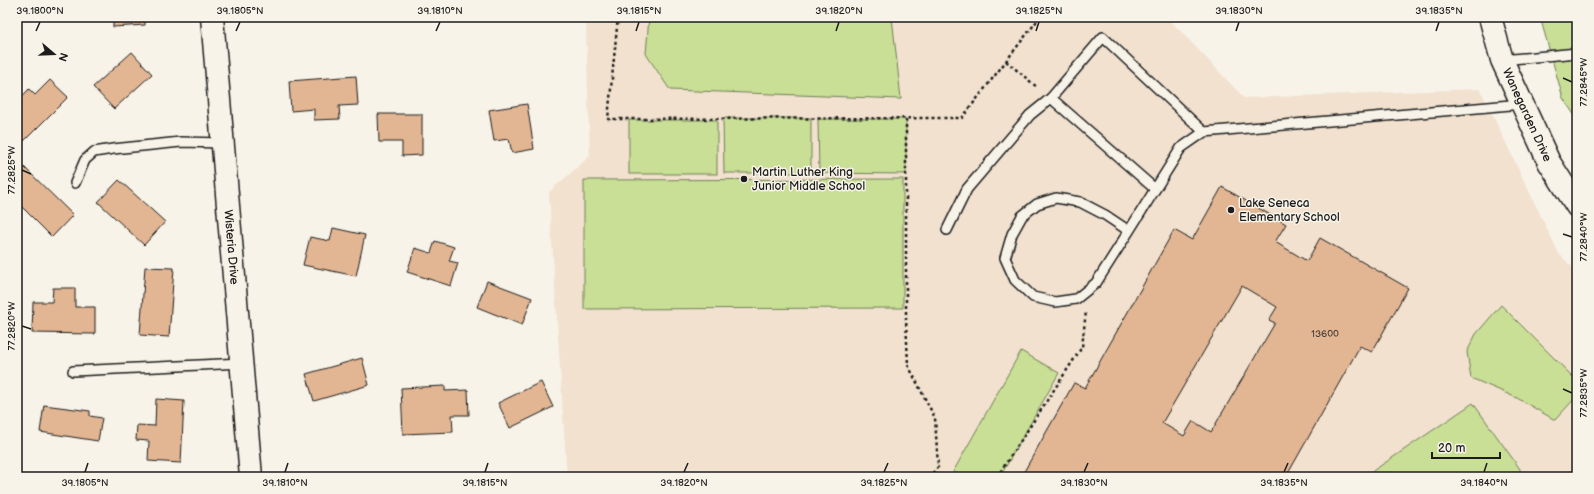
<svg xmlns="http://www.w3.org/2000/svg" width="1594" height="494" font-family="'Balsamiq Sans',sans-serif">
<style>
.built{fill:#f1e1ce}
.green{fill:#c8df95;stroke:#727e58}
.building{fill:#e3b693;stroke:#1c1c1c;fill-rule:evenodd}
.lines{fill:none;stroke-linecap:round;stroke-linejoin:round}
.lane-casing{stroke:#1c1c1c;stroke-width:12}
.secondary-casing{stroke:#1c1c1c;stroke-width:25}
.path{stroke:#1c1c1c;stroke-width:2.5;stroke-dasharray:3 3;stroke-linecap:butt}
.lane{stroke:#f7f3e8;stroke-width:9}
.secondary{stroke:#f7f3e8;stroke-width:22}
.ticks{fill:none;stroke:#1c1c1c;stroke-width:1.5}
.poi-dot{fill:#1c1c1c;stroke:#f7f3e8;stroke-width:1.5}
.labels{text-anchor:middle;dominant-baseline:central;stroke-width:3;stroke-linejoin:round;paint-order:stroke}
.number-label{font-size:10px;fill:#4e423a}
.street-label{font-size:12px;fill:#1c1c1c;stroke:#f7f3e8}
.poi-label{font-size:12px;fill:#1c1c1c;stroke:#f7f3e8;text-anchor:start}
.neatline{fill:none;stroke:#1c1c1c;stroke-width:1.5}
.ticks-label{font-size:10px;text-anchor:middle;fill:#1c1c1c}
</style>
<rect width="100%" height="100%" fill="#f7f3e8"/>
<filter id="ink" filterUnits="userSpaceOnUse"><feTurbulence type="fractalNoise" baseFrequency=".025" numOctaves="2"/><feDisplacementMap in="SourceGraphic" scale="8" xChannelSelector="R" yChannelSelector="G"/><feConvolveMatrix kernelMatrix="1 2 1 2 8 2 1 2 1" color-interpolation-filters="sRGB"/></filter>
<g filter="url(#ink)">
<!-- built -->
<path class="built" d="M578 17H1167L1244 98 1480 89 1559 254 1577 272V477H567L549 192 590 156 586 25Z"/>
<!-- green -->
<g class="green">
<path d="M649 17H892L901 99 670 90 646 54Z"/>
<path d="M1540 17H1577V119L1563 98Z"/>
<path d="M723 118H811V173H724Z"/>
<path d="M818 119H906V174L819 173Z"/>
<rect x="629" y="120" width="88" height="54"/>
<path d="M903 179V308L584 309V180Z"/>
<path d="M1501 305 1577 381V396L1555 420 1517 398 1471 378 1467 352 1476 334Z"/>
<path d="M1021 351 1059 373 1000 477H963L953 472Z"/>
<path d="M1473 403 1520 469V477H1364Z"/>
</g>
<!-- building -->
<g class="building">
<path d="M113 17H145V25L113 27Z"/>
<path d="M132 52 152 74 114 109 93 87Z"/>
<path d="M356 76 358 105 339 106 340 119 314 120V109L291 111 289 81Z"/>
<path d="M50 80 68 97 24 141 17 134V102L29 89 35 95Z"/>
<path d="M527 104 534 149 512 153 509 139 494 141 489 110Z"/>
<path d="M378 114H422V155L402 156V142H379Z"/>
<path d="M24 167 73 215 52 237 17 202V174Z"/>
<path d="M119 180 165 222 144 245 98 202Z"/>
<path d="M1222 187 1286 224 1275 242 1307 261 1320 238 1408 288 1372 352 1360 346 1286 477H1021L1074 383 1085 388 1174 230 1192 240ZM1242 286 1277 307 1269 320 1275 323 1211 432 1193 421 1184 436 1162 423Z"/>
<path d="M333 228 365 235 356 276 303 265 310 237 330 241Z"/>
<path d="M435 241 454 247 449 261 458 263 451 286 407 272 415 248 431 253Z"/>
<path d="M145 267 174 268 169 337 140 335Z"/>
<path d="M487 281 532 298 522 325 477 307Z"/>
<path d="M53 288H75V307H95V334L32 333 33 302H52Z"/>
<path d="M362 358 369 385 314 401 306 374Z"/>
<path d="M541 382 553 407 510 428 498 403Z"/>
<path d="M445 386V391L468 390 469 415H452L453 432 403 434 401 388Z"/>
<path d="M156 399 184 401 181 463 148 461 149 441 136 440 137 425 155 426Z"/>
<path d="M44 405 90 411V416L102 418 98 441 40 432Z"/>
</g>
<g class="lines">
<defs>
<g id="lane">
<path d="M1502 60 1577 53"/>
<path d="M1051 98 1155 189"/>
<path d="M75 183 85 160 94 152 113 149 181 142 223 143"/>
<path d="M947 230 967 189 1030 115 1051 98 1103 37 1204 132"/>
<path d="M1129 231 1105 215 1080 202 1056 198 1037 204 1022 216 1012 234 1005 258 1015 280 1033 297 1055 302 1076 299 1096 283 1129 231 1181 148 1204 132 1522 104"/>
<path d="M73 371 242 363"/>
</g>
<g id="secondary">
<path id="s1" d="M212 17 251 477"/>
<path id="s2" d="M1490 17 1502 60 1549 162 1577 206"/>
</g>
</defs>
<!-- lane casing -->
<use href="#lane" class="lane-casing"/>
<!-- secondary casing -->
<use href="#secondary" class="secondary-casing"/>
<!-- path -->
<g class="path">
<path d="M618 17 608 119 962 118 1040 17"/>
<path d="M1006 61 1038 88"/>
<path d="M906 119V319L908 365 935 418 938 467 929 477"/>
<path d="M997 477 1082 347 1086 311"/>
</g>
<!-- lane -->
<use href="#lane" class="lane"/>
<!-- secondary -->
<use href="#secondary" class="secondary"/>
</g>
</g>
<!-- ticks -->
<path class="ticks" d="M36 31 40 22M236 31 240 22M436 31 440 22M636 31 639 22M836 31 839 22M1036 31 1039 22M1236 31 1239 22M1436 31 1439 22M1563 78 1572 82M22 170 31 174M1563 234 1572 237M22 326 31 329M1563 389 1572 393M85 472 88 463M285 472 288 463M485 472 488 463M684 472 688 463M884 472 888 463M1084 472 1088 463M1284 472 1288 463M1484 472 1487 463"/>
<!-- markers -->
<g class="poi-dot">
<circle cx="744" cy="179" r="4"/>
<circle cx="1231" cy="210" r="4"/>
</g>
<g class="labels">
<!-- number labels -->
<g class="number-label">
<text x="1325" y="334">13600</text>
</g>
<!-- street labels -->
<g class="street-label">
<text stroke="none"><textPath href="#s2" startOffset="105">Wanegarden Drive</textPath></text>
<text stroke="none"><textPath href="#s1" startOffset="231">Wisteria Drive</textPath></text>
</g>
<!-- poi labels -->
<g class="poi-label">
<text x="752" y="172">Martin Luther King<tspan x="752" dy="14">Junior Middle School</tspan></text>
<text x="1239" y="203">Lake Seneca<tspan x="1239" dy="14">Elementary School</tspan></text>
</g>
</g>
<!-- margin -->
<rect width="1594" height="494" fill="none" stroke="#f7f3e8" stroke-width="44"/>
<!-- north arrow -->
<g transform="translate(54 54) rotate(109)" stroke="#f7f3e8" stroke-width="3" paint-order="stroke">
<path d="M0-3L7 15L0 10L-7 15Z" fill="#1c1c1c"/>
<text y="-6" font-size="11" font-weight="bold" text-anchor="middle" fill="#1c1c1c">N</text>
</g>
<!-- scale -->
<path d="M1432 452v6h68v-6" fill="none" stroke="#1c1c1c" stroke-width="2"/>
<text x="1438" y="452" font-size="12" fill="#1c1c1c" stroke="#f7f3e8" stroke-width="3" paint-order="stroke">20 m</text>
<rect x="22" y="22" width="1550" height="450" class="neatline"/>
<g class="ticks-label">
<text x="40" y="14">39.1800°N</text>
<text x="240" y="14">39.1805°N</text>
<text x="440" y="14">39.1810°N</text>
<text x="639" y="14">39.1815°N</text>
<text x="839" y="14">39.1820°N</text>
<text x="1039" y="14">39.1825°N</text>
<text x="1239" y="14">39.1830°N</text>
<text x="1439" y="14">39.1835°N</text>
<text transform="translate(1583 82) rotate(-90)" y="4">77.2845°W</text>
<text transform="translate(11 170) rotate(-90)" y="4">77.2825°W</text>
<text transform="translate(1583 237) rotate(-90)" y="4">77.2840°W</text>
<text transform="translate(11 326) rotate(-90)" y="4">77.2820°W</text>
<text transform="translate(1583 393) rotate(-90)" y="4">77.2835°W</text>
<text x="85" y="486">39.1805°N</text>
<text x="285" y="486">39.1810°N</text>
<text x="485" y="486">39.1815°N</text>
<text x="684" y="486">39.1820°N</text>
<text x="884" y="486">39.1825°N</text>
<text x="1084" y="486">39.1830°N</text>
<text x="1284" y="486">39.1835°N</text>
<text x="1484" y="486">39.1840°N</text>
</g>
</svg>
